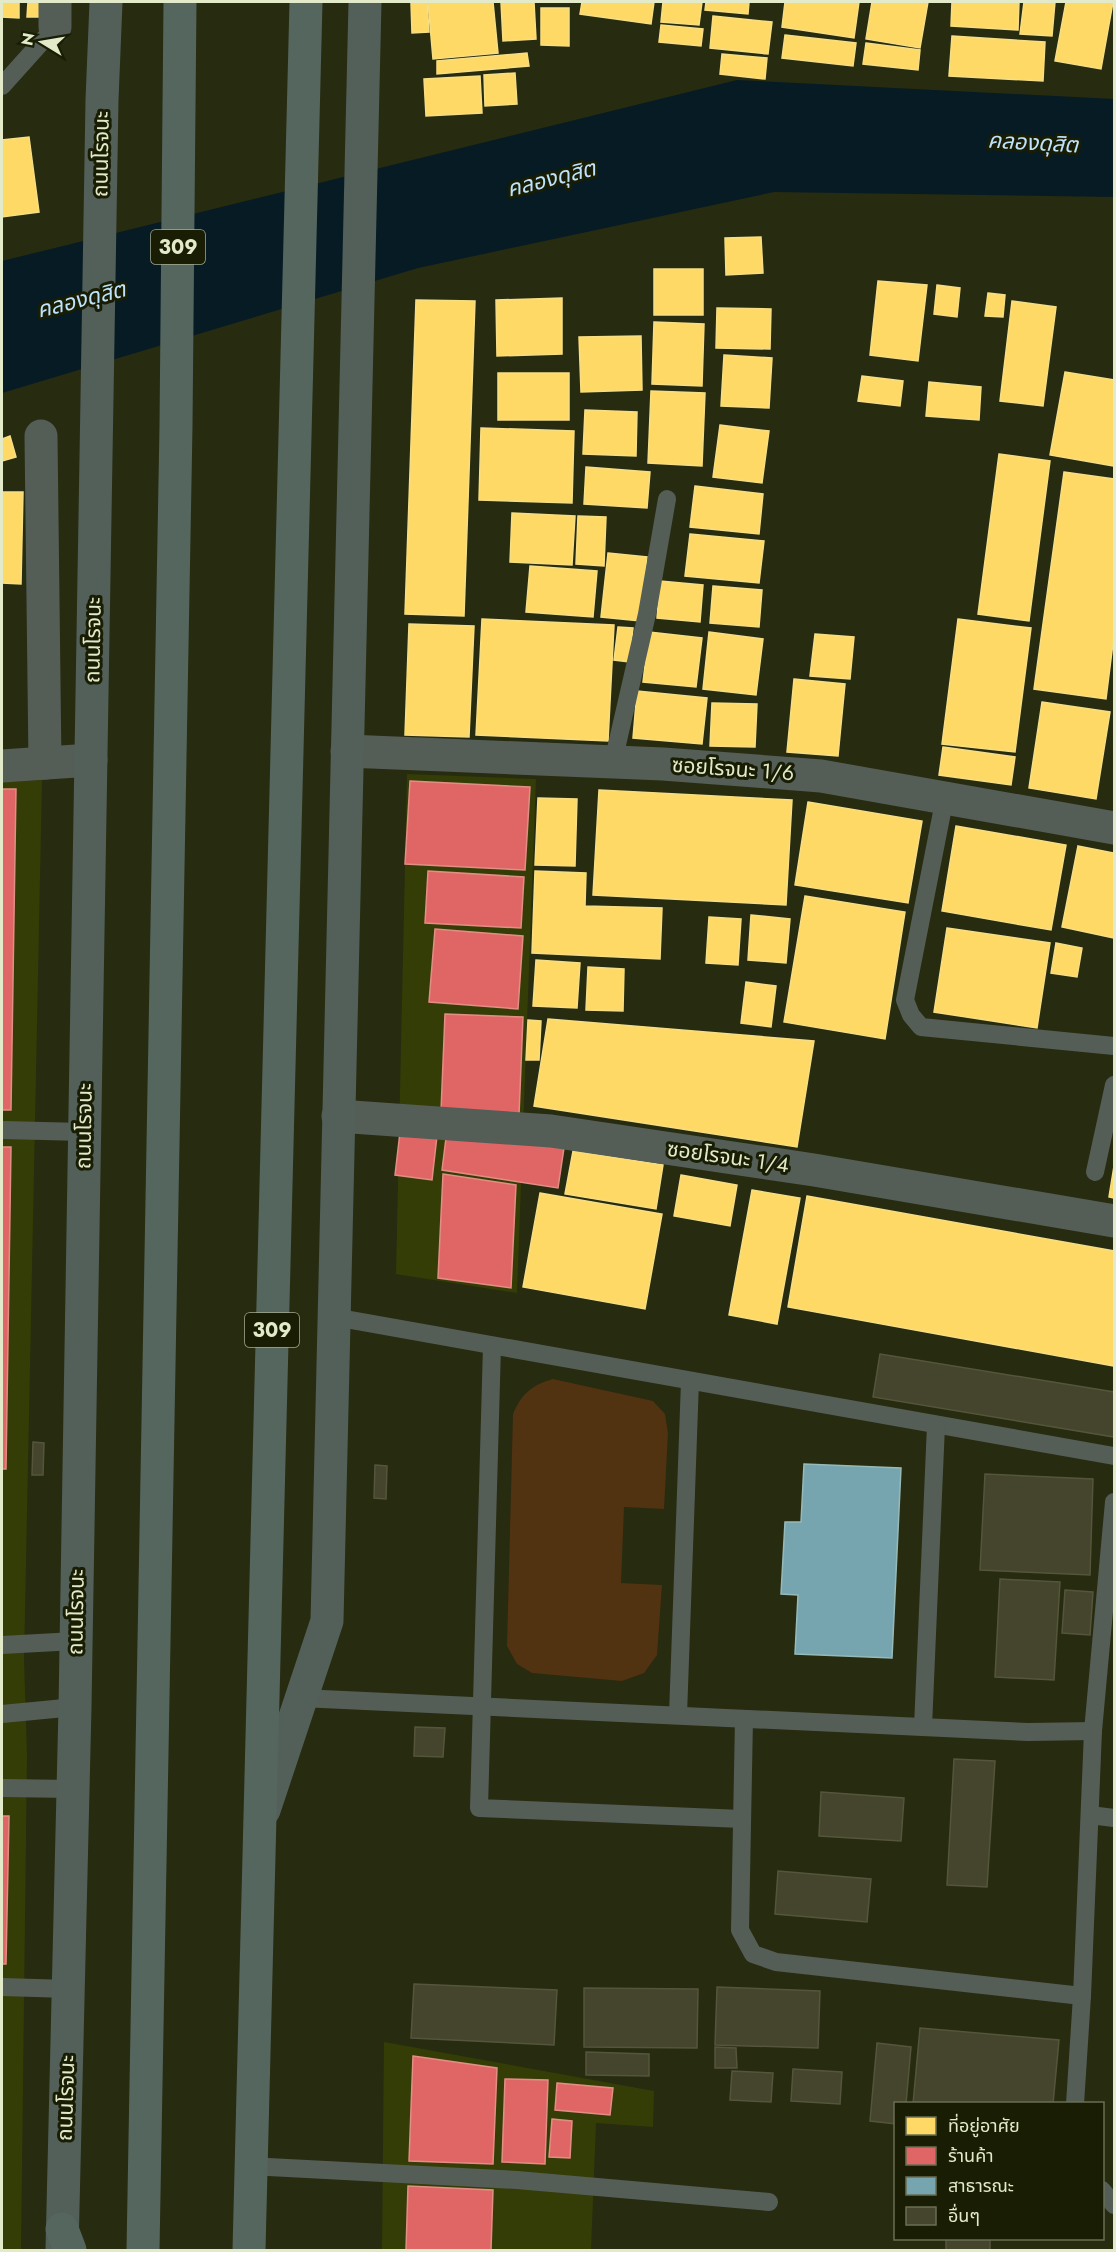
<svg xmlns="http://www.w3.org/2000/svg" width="1116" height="2252" font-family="Jost,'Noto Sans Thai',sans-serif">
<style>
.built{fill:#343d06}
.green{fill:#513211}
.water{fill:#071b25}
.homes{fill:#ffd966;stroke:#f6de84;stroke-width:1.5}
.shops{fill:#e06666;stroke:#e18e84;stroke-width:1.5}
.public{fill:#76a5af;stroke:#96bab7;stroke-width:1.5}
.building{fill:#44452c;stroke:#55553c;stroke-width:1.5}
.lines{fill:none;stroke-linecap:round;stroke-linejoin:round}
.lane{stroke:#545e57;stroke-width:18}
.street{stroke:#545e57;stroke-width:33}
.secondary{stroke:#526059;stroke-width:33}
.primary{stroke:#55665e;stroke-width:33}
.labels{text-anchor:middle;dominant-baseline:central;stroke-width:6;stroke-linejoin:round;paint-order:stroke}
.shield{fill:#181d04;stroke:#a5ac8e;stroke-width:1.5}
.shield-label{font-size:20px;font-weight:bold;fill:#e2eac9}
.street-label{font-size:21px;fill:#e2eac9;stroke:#181d04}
.water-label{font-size:22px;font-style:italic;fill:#bfe3fc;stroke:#181d04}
</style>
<rect width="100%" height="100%" fill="#272b10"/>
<!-- built -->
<g class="built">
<path d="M407 774 536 779 517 1293 396 1274Z"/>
<path d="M42 780 24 1660 27 1755 21 2250H2V782Z"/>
<path d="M384 2042 654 2091 653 2127 596 2123 591 2250H382Z"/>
</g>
<!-- green -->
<path class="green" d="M553 1379 653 1401 665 1414 668 1433 664 1509 624 1507 621 1583 662 1585 657 1655 644 1673 622 1681 532 1673 517 1664 507 1646 513 1414C522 1393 532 1385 553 1379Z"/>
<!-- water -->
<path class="water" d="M737 80 1114 99V197L774 192 418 268 2 393V261Z"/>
<!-- homes -->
<g class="homes">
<path d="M2 2H19V18L2 17Z"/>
<path d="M28 2H44V17H27Z"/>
<path d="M427 2 429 32 412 33 411 3Z"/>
<path d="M428 2H493L498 53 433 59Z"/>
<path d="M501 2H534L536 39 503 41Z"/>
<path d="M582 2H654L651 24 580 14Z"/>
<path d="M663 2H702L699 25 661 22Z"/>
<path d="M706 2H749L748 14 705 10Z"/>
<path d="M785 2H859L854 38 782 27Z"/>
<path d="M872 2H928L920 48 866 39Z"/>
<path d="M952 2H1019L1018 30 951 26Z"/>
<path d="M1024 2H1055L1052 36 1020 34Z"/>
<path d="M1066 2H1113L1101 69 1055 61Z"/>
<path d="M541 8H569V46L541 45Z"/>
<path d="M713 16 772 22 768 54 710 48Z"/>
<path d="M661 25 703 29 701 46 659 42Z"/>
<path d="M785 35 856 43 853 66 782 58Z"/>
<path d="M952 36 1045 42 1043 81 949 76Z"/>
<path d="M866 43 920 50 918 70 863 64Z"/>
<path d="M527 53 529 66 437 74V61Z"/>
<path d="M722 54 767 58 765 79 720 74Z"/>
<path d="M515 73 517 104 485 106 484 75Z"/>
<path d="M480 76 482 113 426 116 424 79Z"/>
<path d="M29 137 39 212 2 217V140Z"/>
<path d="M761 237 763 273 726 275 725 238Z"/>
<rect x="654" y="269" width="49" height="46"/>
<path d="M878 281 927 285 918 361 870 355Z"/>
<path d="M937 285 960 288 957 317 934 314Z"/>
<path d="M988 293 1005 295 1003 317 985 316Z"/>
<path d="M562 298V354L497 356 496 300Z"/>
<path d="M416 300 475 301 464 616 405 614Z"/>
<path d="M1012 301 1056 307 1043 406 1000 401Z"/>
<path d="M717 308 771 309 770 349 716 348Z"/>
<path d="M654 322 704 324 702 386 652 384Z"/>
<path d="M641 336 642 390 581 392 579 337Z"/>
<path d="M724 355 772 358 769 408 721 406Z"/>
<path d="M1065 372 1114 380V466L1050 455Z"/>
<rect x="498" y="373" width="71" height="47"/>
<path d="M862 376 903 381 900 406 858 401Z"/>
<path d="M929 382 981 387 979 420 926 416Z"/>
<path d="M651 391 705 393 702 466 648 463Z"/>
<path d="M585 410 637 412 636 456 583 454Z"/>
<path d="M720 425 769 431 762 483 713 477Z"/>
<path d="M481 428 574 431 572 503 479 500Z"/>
<path d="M10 436 16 457 2 461V439Z"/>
<path d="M999 454 1050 461 1029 621 978 614Z"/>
<path d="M586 467 650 472 647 508 584 504Z"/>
<path d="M1064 472 1114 479V635L1106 699 1034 689Z"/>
<path d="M695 486 763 494 759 534 690 527Z"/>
<path d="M2 492H23L21 584 2 583Z"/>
<path d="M512 513 575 516 572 565 510 562Z"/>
<path d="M578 516 606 517 604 566 576 564Z"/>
<path d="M690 534 764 541 759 583 685 576Z"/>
<path d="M608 553 647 557 640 621 601 617Z"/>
<path d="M530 566 597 571 593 617 526 612Z"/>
<path d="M660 581 703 585 700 622 657 618Z"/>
<path d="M713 586 762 590 759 627 710 623Z"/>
<path d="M482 619 614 625 608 741 476 735Z"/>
<path d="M958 619 1031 628 1015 752 942 744Z"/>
<path d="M409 624 474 626 469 737 405 735Z"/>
<path d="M618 627 633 628 629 662 614 660Z"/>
<path d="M649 632 702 638 696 687 643 682Z"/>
<path d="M709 632 763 639 756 695 703 689Z"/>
<path d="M815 634 854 637 850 679 810 676Z"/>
<path d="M794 679 845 684 838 756 787 752Z"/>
<path d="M637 691 707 698 702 744 633 738Z"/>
<path d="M1042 702 1110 712 1096 799 1029 788Z"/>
<path d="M712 703 757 704 755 747 710 746Z"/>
<path d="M943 747 1015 757 1011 785 939 775Z"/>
<path d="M599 790 792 800 786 905 593 895Z"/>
<path d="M538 798 577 799 575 866 535 865Z"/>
<path d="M808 802 922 821 908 903 795 885Z"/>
<path d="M956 826 1066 845 1051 930 942 911Z"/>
<path d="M1078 846 1114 853V938L1062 927Z"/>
<path d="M535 871 586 873 585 906 662 908 660 959 532 953Z"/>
<path d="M805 896 905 912 885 1039 784 1022Z"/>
<path d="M751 915 790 919 786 963 748 960Z"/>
<path d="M709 917 741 919 738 965 706 963Z"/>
<path d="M947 928 1050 943 1037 1028 934 1012Z"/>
<path d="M1056 943 1082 948 1077 977 1051 973Z"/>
<path d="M536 960 580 963 577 1008 533 1006Z"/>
<path d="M588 967 624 969 623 1011 586 1010Z"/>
<path d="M746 982 776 986 771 1027 741 1023Z"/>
<path d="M548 1019 814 1041 797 1147 534 1106Z"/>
<path d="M528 1020 541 1021 539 1060H526Z"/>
<path d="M573 1151 663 1165 656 1209 565 1194Z"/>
<path d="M1114 1166V1198L1109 1197Z"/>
<path d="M681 1175 737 1185 730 1226 674 1216Z"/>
<path d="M752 1190 800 1198 777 1324 729 1315Z"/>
<path d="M540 1193 662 1214 645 1309 523 1287Z"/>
<path d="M807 1196 1114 1251V1366L788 1307Z"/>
</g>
<!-- shops -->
<g class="shops">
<path d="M410 781 530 787 525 870 405 864Z"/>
<path d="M2 789H16L11 1110H2Z"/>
<path d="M428 871 524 877 521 928 425 923Z"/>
<path d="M435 929 523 936 518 1009 429 1002Z"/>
<path d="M445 1014 523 1017 519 1115 441 1111Z"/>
<path d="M447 1130 564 1148 558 1188 442 1170Z"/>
<path d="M400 1132 437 1136 432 1180 395 1175Z"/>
<path d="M2 1147H11L6 1469H2Z"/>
<path d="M443 1174 516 1185 511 1288 438 1278Z"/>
<path d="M2 1816H9L6 1964H2Z"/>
<path d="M413 2056 497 2068 493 2164 409 2161Z"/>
<path d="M505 2079 548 2080 545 2164 502 2162Z"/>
<path d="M557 2083 613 2088 610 2115 555 2110Z"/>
<path d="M552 2119 572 2121 570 2158 549 2157Z"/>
<path d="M408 2186 493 2190 491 2250H406Z"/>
</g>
<!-- public -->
<path class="public" d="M804 1464 901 1468 892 1658 795 1654 798 1595 781 1594 785 1522H801Z"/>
<!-- building -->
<g class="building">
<path d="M880 1354 1114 1392V1437L873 1397Z"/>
<path d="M33 1442 44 1443 43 1475H32Z"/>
<path d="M375 1465 387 1466 386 1499 374 1498Z"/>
<path d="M985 1474 1093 1479 1090 1575 980 1570Z"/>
<path d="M1000 1579 1060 1582 1054 1680 995 1677Z"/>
<path d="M1065 1590 1093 1592 1090 1635 1062 1633Z"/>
<path d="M415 1727 445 1728 443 1757 414 1756Z"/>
<path d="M954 1759 995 1761 987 1887 947 1885Z"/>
<path d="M821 1792 904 1798 901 1841 819 1836Z"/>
<path d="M778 1871 871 1879 867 1922 775 1914Z"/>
<path d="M414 1984 557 1990 554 2045 411 2038Z"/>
<path d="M717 1987 820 1991 818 2048 715 2045Z"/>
<path d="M584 1988 698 1989 697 2048 584 2047Z"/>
<path d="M920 2028 1059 2040 1053 2104H913Z"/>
<path d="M877 2043 911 2047 906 2104H896V2124L870 2121Z"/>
<path d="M715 2047 736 2048 737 2068H715Z"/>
<path d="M586 2052 649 2054V2076L586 2075Z"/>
<path d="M793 2069 842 2072 840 2104 791 2101Z"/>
<path d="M732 2071 773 2073 771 2102 730 2100Z"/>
<rect x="946" y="2238" width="44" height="12"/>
</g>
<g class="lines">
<!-- lane -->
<g class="lane">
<path d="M2 86 55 27"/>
<path d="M613 762 647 614 667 499"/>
<path d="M945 797 905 1000 911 1015 921 1027 1114 1046"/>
<path d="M2 1130 84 1132"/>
<path d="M1095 1172 1114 1085"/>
<path d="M334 1317 1114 1456"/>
<path d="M492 1346 479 1808 742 1819"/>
<path d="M2 1645 75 1641"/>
<path d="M301 1698 1028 1732 1093 1731"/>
<path d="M2 1714 75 1707"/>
<path d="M678 1715 690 1381"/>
<path d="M744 1719 740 1930 753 1954 776 1962 1082 1996"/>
<path d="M923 1727 936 1425"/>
<path d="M2 1788 73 1789"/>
<path d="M1090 1815 1114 1818"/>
<path d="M2 1987 69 1989"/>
<path d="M1075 2104 1082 1996 1093 1731 1114 1502"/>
<path d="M251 2166 517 2180 769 2202"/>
<path d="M1102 2190 1114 2205"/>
</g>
<!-- street -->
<g class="street">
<path d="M55 27V2"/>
<path d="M41 436 45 763"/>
<path d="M347 751 663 764 821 776 1114 828"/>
<path d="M2 766 91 760"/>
<path d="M338 1116 551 1131 814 1170 1114 1221"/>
</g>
<!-- secondary -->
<g class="secondary">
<path d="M264 1810 327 1621 365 2"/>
<path d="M62 2250 75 1707 102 100 106 2"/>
</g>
<!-- primary -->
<g class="primary">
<path d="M62 2229 70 2250"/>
<path d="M143 2250 176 426 180 2"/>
<path d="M249 2250 306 2"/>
</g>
</g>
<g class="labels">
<!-- shield labels -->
<g class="shield">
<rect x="151" y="230" width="54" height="34" rx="4.5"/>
<rect x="245" y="1313" width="54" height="34" rx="4.5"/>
</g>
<g class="shield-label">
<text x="178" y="247">309</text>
<text x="272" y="1330">309</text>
</g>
<!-- street labels -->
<g class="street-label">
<text transform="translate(101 154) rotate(-89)">ถนนโรจนะ</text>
<text transform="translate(93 640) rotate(-89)">ถนนโรจนะ</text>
<text transform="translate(733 769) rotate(4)">ซอยโรจนะ 1/6</text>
<text transform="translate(84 1126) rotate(-89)">ถนนโรจนะ</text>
<text transform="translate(728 1157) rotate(8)">ซอยโรจนะ 1/4</text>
<text transform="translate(76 1612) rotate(-89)">ถนนโรจนะ</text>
<text transform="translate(66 2098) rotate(-88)">ถนนโรจนะ</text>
</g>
<!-- water labels -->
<g class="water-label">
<text transform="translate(1033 142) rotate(3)">คลองดุสิต</text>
<text transform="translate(551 178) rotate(-14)">คลองดุสิต</text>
<text transform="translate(81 299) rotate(-14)">คลองดุสิต</text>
</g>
</g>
<!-- border -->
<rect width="1116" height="2252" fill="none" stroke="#e2eac9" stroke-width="6"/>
<!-- legend -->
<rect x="894" y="2102" width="210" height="138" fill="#181d04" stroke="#696f53" stroke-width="1.5"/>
<rect x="906" y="2117" width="30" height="18" fill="#ffd966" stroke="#696f53" stroke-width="1.5"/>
<text x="948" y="2132" font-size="18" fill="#e2eac9">ที่อยู่อาศัย</text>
<rect x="906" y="2147" width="30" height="18" fill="#e06666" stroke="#696f53" stroke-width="1.5"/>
<text x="948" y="2162" font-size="18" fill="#e2eac9">ร้านค้า</text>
<rect x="906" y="2177" width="30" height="18" fill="#76a5af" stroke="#696f53" stroke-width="1.5"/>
<text x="948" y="2192" font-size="18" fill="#e2eac9">สาธารณะ</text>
<rect x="906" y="2207" width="30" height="18" fill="#44452c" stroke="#696f53" stroke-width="1.5"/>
<text x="948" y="2222" font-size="18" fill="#e2eac9">อื่นๆ</text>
<!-- north arrow -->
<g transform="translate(42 42) rotate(281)" stroke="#181d04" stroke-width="4.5" paint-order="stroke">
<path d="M0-4.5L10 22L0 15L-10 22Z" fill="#e2eac9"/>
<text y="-9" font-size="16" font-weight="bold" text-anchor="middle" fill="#e2eac9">N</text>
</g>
</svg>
